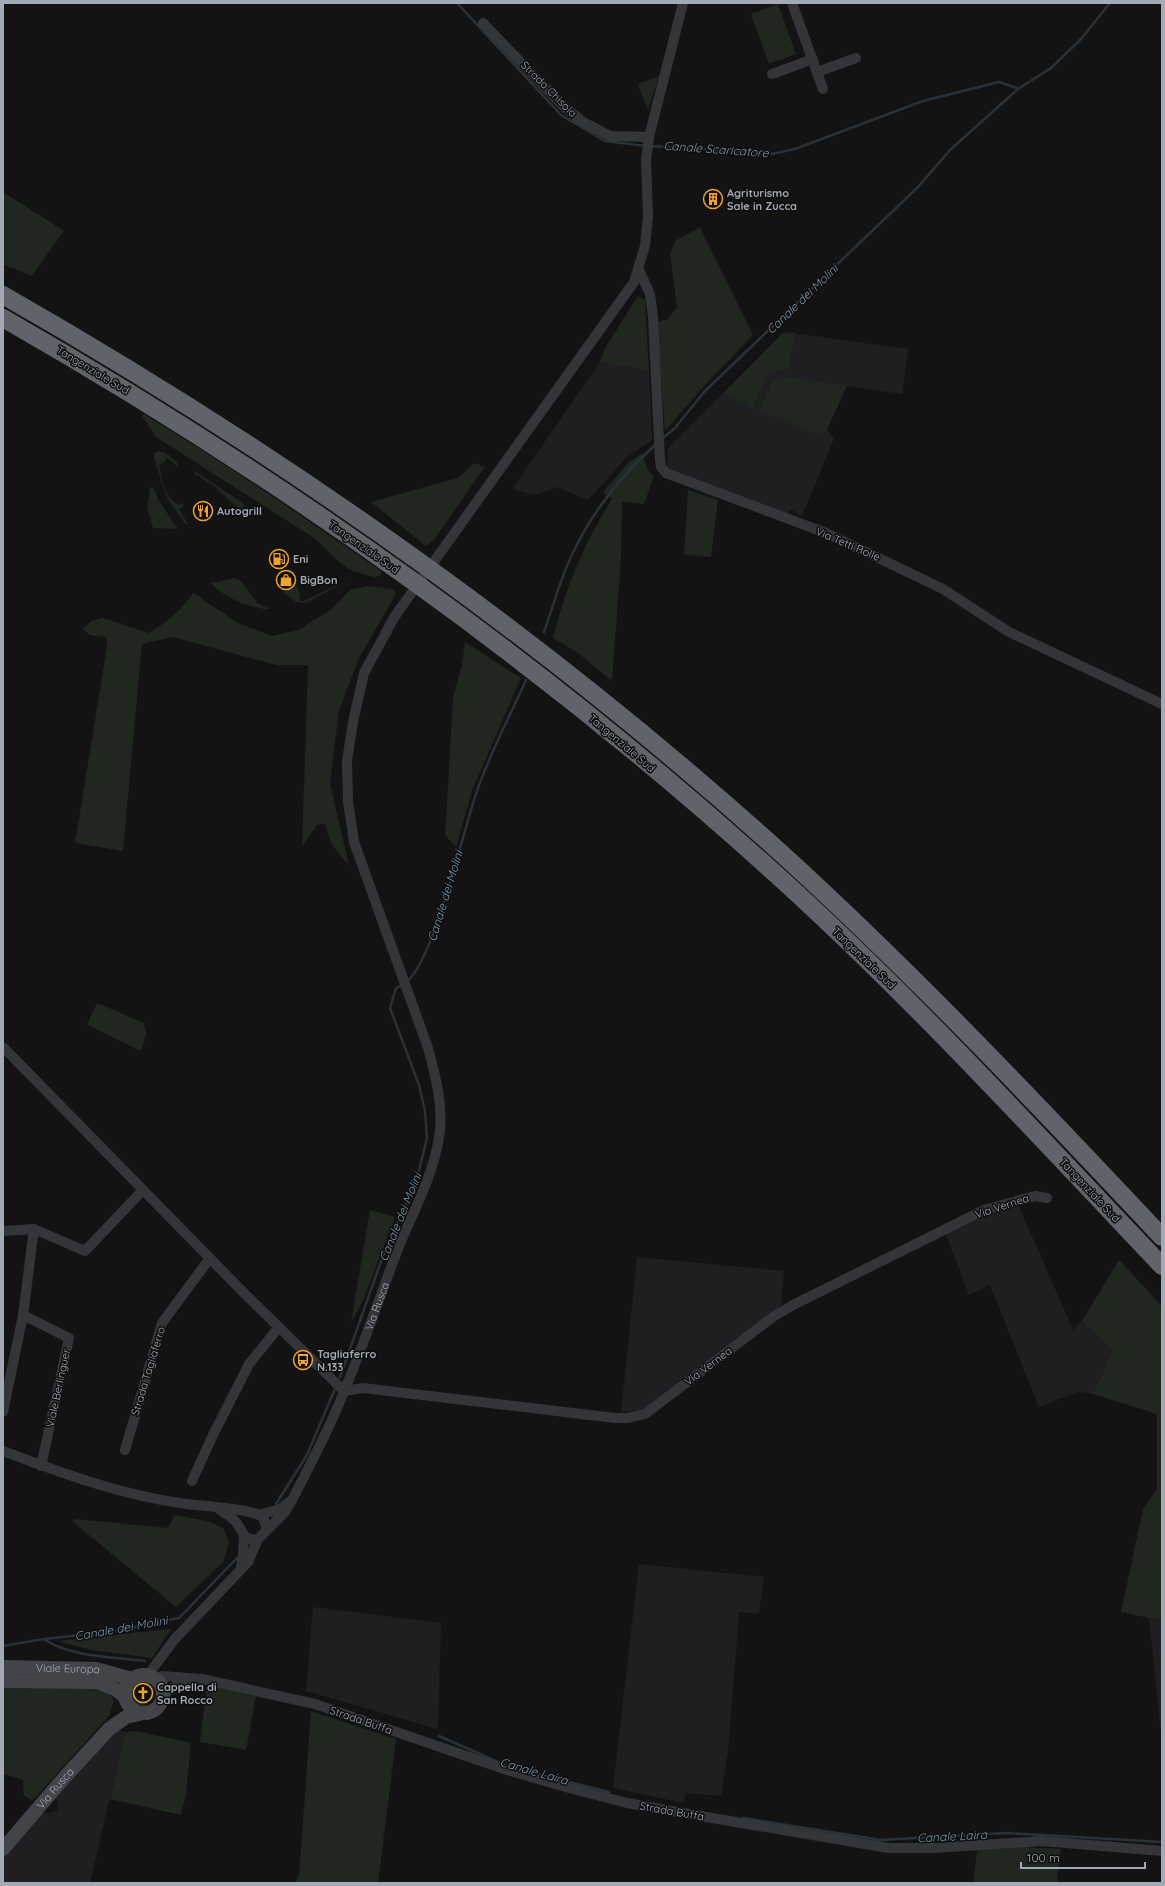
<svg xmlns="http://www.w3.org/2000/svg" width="1165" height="1886" font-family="Quicksand,sans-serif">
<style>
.built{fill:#1f1f21}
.green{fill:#1f271f}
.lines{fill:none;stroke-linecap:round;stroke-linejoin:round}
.stream{stroke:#293238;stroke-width:2.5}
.street{stroke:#343539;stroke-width:10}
.secondary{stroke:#424449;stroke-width:14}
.highway{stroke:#60636a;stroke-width:18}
.labels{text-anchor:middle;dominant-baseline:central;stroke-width:3;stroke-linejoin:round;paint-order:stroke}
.street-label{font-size:11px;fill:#a4aab5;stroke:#0e0e0f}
.poi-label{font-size:11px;font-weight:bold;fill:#a4aab5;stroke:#0e0e0f;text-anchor:start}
.water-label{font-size:12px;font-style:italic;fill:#7b9bb0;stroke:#0e0e0f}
</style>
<rect width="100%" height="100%" fill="#131314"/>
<!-- built -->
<g class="built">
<path d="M784 332 908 349 902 394 847 386 827 429 834 439 802 516 790 509 788 515 667 468 668 448Z"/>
<path d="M600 362 649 371 652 440 627 457 588 500 558 487 534 495 512 489Z"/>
<path d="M1018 1204 1073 1330 1082 1321 1112 1351 1093 1394 1077 1392 1039 1407 990 1285 969 1295 945 1232 989 1213Z"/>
<path d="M637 1257 784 1271 781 1306 720 1350 642 1410 621 1412Z"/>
<path d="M639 1564 764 1577 759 1614 739 1612 728 1752 721 1796 686 1793 683 1803 613 1788Z"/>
<path d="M313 1607 441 1623 438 1729 306 1691Z"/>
<path d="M1149 1618H1162V1744Z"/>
<path d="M118 1729 125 1732 90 1883H3V1855L40 1813H51L58 1809 56 1795Z"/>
</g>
<!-- green -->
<g class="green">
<path d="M778 4 796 54 769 64 751 14Z"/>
<path d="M659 76 648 110 638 84Z"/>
<path d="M3 192 64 231 32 276 3 264Z"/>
<path d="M700 227 753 335 703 387 665 431 657 322 668 319 677 307 670 254 675 241Z"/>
<path d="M638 296 645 300 649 371 600 362 605 348Z"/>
<path d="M784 332 795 333 789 368 768 373 753 408 723 394Z"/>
<path d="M787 377 847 386 827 429 820 436 759 410 772 381Z"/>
<path d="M144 414C225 463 303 517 381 571V575C376 578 372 577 366 575 338 568 334 554 314 538L156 437 142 416Z"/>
<path d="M158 451 164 452 177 462 178 467 167 458 164 463 159 464C162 478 164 498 179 505L181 502 184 506 179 509 188 524 186 525 167 498 154 458V454Z"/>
<path d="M642 453 648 470 654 476 644 504 622 502 621 559 612 681 578 653 553 638C567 584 583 546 612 499L603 492 628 463Z"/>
<path d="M474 463 485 467 433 541 426 546 371 502 458 478Z"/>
<path d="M195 471 244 504 245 515 214 486 194 473Z"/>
<path d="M153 487 159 501 178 529 153 528 147 508 150 488Z"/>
<path d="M688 490 718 500 711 557 684 555Z"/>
<path d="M234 578 242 582 257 603 270 609C252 610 221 596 210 582H218Z"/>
<path d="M349 580 306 603 296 602 283 592 296 584 300 595V601H303Z"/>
<path d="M368 586 393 589 396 594 359 658 339 710 330 783 349 866 332 845 325 824 317 825 302 847 308 665H276L173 637 142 644 123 851 75 843 107 647 106 637 90 635 82 629 93 620 104 618 148 633C166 624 181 610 193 593L238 623 272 636 298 630 331 610 350 590Z"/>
<path d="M465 642 521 678 473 788 456 847 445 835 453 698 462 665Z"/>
<path d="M97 1003 144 1023 146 1034 141 1051 87 1025Z"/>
<path d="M370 1210 395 1217 362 1303 351 1322Z"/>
<path d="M1119 1260 1162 1306V1618H1149L1121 1612 1143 1509 1157 1489V1414L1093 1394 1112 1351 1082 1321Z"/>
<path d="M175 1515 207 1521 223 1528 229 1541 224 1561 176 1607 72 1521 76 1519 168 1528Z"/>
<path d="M171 1629 152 1658 91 1650 57 1641Z"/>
<circle cx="142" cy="1693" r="12"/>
<path d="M3 1684 97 1685 109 1692 114 1701 109 1716 32 1801 24 1795 23 1780 3 1774Z"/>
<path d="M207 1685 256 1696 246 1750 200 1742Z"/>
<path d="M311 1711 396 1739 378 1883H295L299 1875Z"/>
<path d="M137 1731 191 1743 186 1793 181 1815 110 1799 125 1732Z"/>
<path d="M978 1845 1061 1849 1057 1883H973Z"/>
</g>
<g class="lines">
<!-- stream -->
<g class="stream">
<path d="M457 3 561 115 605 141 646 146"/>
<path d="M651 146 772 154 795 149 923 101 999 82 1017 88"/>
<path d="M663 438 675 428 704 392 918 187 950 150 1018 89 1051 68 1081 39 1110 3"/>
<path d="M544 632C553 607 560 579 572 555 591 513 622 475 656 444"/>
<path d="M407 981C433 963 464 827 477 791 490 753 510 716 526 680"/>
<path d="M340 1377 383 1256 417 1179 427 1138 425 1111 419 1085 390 1008 396 988 402 985"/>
<path d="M276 1504 307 1455 335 1389"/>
<path d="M44 1639C69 1657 114 1657 145 1661"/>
<path d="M3 1646 44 1639 116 1631 179 1618 237 1558"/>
<path d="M439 1736 498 1762"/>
<path d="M533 1773 609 1792"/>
<path d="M743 1818 881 1840 1006 1833 1162 1842"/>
</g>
<!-- street -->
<g class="street">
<path d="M792 3 823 89"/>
<path d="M483 23 562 105 583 122 610 136 649 137"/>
<path d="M817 72 856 58"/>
<path d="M772 74 813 59"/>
<path d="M639 270 650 294 653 317 660 460 661 467 666 473 826 533 866 552 943 589 1009 632 1162 704"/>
<path d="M3 1047 244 1293 344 1391"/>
<path d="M3 1231 34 1229 85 1251 143 1190"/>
<path d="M23 1315 69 1338 41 1466"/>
<path d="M344 1391 363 1388 615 1418H628L645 1414 773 1317 793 1305 984 1210 1035 1196 1047 1198"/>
<path d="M3 1412 23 1315 34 1229"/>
<path d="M125 1450 162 1323 210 1258"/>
<path d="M3 1451C64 1474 121 1495 186 1504 201 1506 251 1509 261 1516 265 1519 266 1524 266 1529"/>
<path d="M192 1481 212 1437 249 1364 279 1327"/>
<path d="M219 1509C224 1513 231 1516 235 1521 243 1529 242 1542 258 1539"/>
<path d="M259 1515 280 1509 289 1502"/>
<path d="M241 1566 243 1555 244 1536"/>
<path id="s1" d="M148 1675 174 1640 248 1562 258 1539 285 1512 292 1500C307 1471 322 1443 335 1413 358 1361 376 1307 396 1254 411 1215 432 1180 439 1138 444 1108 436 1077 428 1048L354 842 348 802 347 761 353 722 364 673 395 616 634 282 645 246 648 217 646 160 649 137 683 3"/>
<path d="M157 1680 162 1676 202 1679 315 1704 507 1770 569 1788 627 1803 706 1817 889 1848H935L1042 1841 1162 1851"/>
<path d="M163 1697C170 1687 180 1684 192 1680"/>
</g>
<!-- secondary -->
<g class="secondary">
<path id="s2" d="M3 1667 96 1669 132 1679"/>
<circle cx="144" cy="1694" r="19"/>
<path d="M3 1681 97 1682 115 1689 124 1696"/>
<path id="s3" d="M3 1849 63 1779 109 1729 126 1717 140 1714"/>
</g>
<!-- highway -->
<g class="highway">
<path d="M3 295C280 453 543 638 780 852 914 974 1038 1105 1162 1237"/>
<path d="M3 318C276 474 535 657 769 868 908 993 1034 1131 1162 1266"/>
</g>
</g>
<!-- icons -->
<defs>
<symbol id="building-ring" viewBox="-11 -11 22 22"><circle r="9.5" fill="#0e0e0f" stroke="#f1a32e" stroke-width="1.5"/><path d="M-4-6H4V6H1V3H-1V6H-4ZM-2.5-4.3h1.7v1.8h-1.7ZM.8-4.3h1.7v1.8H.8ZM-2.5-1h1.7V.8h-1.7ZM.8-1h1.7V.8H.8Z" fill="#f1a32e"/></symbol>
<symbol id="restaurant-ring" viewBox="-11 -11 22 22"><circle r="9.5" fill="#0e0e0f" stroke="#f1a32e" stroke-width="1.5"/><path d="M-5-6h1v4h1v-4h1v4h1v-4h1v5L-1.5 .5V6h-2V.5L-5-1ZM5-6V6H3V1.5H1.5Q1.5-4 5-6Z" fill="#f1a32e"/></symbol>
<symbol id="fuel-ring" viewBox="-11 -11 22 22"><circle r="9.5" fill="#0e0e0f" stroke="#f1a32e" stroke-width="1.5"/><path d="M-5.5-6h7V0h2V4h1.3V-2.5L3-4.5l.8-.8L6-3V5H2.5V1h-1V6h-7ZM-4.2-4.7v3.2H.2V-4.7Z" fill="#f1a32e"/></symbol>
<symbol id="shop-ring" viewBox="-11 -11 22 22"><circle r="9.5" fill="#0e0e0f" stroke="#f1a32e" stroke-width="1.5"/><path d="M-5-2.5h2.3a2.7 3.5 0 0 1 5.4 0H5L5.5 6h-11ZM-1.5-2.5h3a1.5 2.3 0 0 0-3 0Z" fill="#f1a32e"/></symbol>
<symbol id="bus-ring" viewBox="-11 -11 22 22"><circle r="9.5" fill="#0e0e0f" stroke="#f1a32e" stroke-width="1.5"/><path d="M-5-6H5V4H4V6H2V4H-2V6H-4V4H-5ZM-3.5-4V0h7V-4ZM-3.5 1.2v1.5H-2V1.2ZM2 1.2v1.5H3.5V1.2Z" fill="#f1a32e"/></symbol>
<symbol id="church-ring" viewBox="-11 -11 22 22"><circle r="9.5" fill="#0e0e0f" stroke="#f1a32e" stroke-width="1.5"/><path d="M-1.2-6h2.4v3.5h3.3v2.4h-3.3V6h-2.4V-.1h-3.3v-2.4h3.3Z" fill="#f1a32e"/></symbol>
</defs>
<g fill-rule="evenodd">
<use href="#building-ring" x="702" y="188" width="22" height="22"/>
<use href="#restaurant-ring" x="192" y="500" width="22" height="22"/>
<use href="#fuel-ring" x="268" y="548" width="22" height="22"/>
<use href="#shop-ring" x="275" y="569" width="22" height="22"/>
<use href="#bus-ring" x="292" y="1349" width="22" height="22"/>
<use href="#church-ring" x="132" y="1682" width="22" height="22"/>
</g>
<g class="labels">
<!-- street labels -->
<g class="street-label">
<text transform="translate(549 89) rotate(45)">Strada Chisola</text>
<text transform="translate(93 370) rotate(31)">Tangenziale Sud</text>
<text transform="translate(848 544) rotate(23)">Via Tetti Rolle</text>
<text transform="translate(364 547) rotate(35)">Tangenziale Sud</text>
<text transform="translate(622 743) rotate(40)">Tangenziale Sud</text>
<text transform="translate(864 958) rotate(44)">Tangenziale Sud</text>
<text transform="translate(1090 1190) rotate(47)">Tangenziale Sud</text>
<text transform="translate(1002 1206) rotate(-18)">Via Vernea</text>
<text stroke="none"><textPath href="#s1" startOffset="440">Via Rusca</textPath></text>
<text transform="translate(708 1366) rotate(-37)">Via Vernea</text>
<text transform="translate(148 1371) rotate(-73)">Strada Tagliaferro</text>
<text transform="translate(58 1388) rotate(-78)">Viale Berlinguer</text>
<text stroke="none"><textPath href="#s2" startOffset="65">Viale Europa</textPath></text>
<text transform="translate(361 1720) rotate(19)">Strada Buffa</text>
<text stroke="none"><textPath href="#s3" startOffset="80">Via Rusca</textPath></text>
<text transform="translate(672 1811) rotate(10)">Strada Buffa</text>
</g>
<!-- poi labels -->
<g class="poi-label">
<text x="727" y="193">Agriturismo<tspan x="727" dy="13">Sale in Zucca</tspan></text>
<text x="217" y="511">Autogrill</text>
<text x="293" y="559">Eni</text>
<text x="300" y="580">BigBon</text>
<text x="317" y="1354">Tagliaferro<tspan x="317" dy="13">N.133</tspan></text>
<text x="157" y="1687">Cappella di<tspan x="157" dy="13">San Rocco</tspan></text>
</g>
<!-- water labels -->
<g class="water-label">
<text transform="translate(716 149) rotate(4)">Canale Scaricatore</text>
<text transform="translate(802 299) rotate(-44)">Canale dei Molini</text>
<text transform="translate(445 896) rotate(-73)">Canale dei Molini</text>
<text transform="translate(400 1217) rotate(-68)">Canale dei Molini</text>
<text transform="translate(121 1628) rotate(-10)">Canale dei Molini</text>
<text transform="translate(534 1771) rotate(16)">Canale Laira</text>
<text transform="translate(952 1836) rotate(-3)">Canale Laira</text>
</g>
</g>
<!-- border -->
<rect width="1165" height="1886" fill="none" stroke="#a4aab5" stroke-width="8"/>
<!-- scale -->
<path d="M1021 1862v6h124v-6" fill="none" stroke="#a4aab5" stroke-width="2"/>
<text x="1027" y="1862" font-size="12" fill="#a4aab5" stroke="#0e0e0f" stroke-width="3" paint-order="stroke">100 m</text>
</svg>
